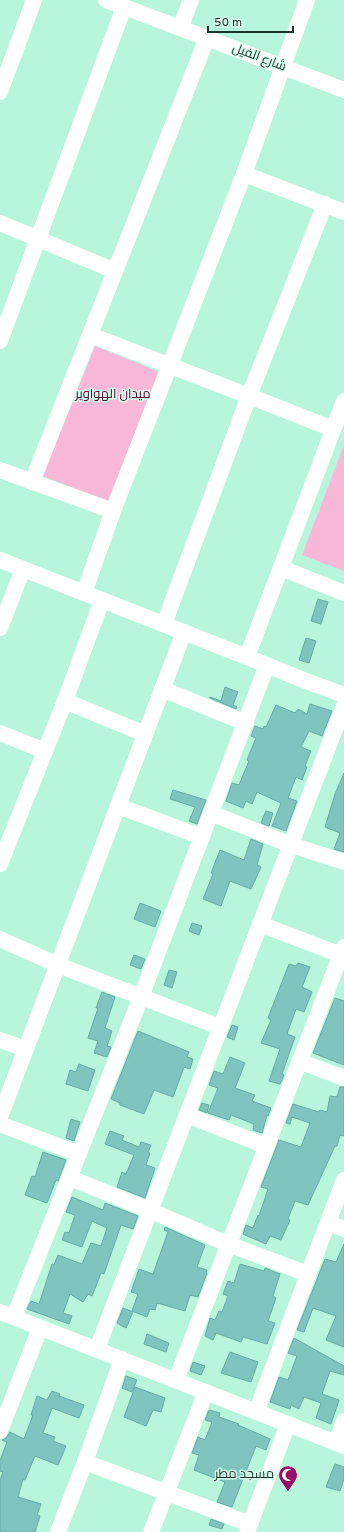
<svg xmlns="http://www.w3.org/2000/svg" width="344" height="1532" font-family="Overpass,Cairo,sans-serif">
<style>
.green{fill:#f9b8d8}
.building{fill:#7fc4be;stroke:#66aba5}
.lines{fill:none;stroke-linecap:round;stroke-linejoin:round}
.minor{stroke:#fff;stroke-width:16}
.labels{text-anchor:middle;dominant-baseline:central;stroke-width:3;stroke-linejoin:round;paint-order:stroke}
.street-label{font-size:13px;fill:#1b342a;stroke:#d8fced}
.park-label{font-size:13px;fill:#4c0532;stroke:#d8fced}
.poi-label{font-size:13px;fill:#1b342a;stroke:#d8fced;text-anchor:end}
</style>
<rect width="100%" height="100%" fill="#b7f5dc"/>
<!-- green -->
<g class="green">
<path d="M95 346 159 372 108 501 43 476Z"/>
<path d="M344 445V571L302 555Z"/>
</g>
<!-- building -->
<g class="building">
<path d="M318 599 328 602 321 624 311 621Z"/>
<path d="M306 638 316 641 309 663 299 660Z"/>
<path d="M225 687 238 692 233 705 237 707 236 709 210 698V697L221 701Z"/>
<path d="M310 704 332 711 322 736 309 731 301 747 311 751 305 766 307 767 302 780 296 777 288 798 297 801 286 831 272 826 281 803 270 798 257 792 252 804 246 801 243 808 226 801 232 783 239 785 249 761 247 760 256 738 251 736 255 726 263 729 264 726 266 727 276 705 295 713 298 709 307 714Z"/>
<path d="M344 773V852L334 849 340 833 325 827 335 794Z"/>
<path d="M173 790 206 800 197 824 189 821 195 807 170 799Z"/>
<path d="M266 811 273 813 269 826 261 823Z"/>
<path d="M251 839 263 844 257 865 261 867 251 889 230 881 221 906 203 899 213 874 211 873 220 850 244 860Z"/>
<path d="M140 903 161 911 155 927 134 919Z"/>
<path d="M192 923 202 926 199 935 189 931Z"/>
<path d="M134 955 145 959 141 969 130 965Z"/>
<path d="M298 963 310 967 302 987 312 992 304 1012 296 1009 287 1034 295 1037 282 1074 284 1075 280 1084 269 1081 280 1049 261 1043 271 1020 268 1018 289 964 296 966Z"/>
<path d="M169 970 177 972 172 988 164 985Z"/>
<path d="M102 992 115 997 105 1028 112 1031 107 1046 111 1047 107 1057 94 1053 98 1041 88 1038 98 1008H96Z"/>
<path d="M335 998 344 1001V1065L313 1053Z"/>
<path d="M232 1025 238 1027 234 1040 227 1037Z"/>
<path d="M138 1031 189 1052 187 1057 193 1059 190 1069 184 1067 173 1097 154 1090 144 1114 120 1105V1103L111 1099Z"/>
<path d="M230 1057 245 1063 235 1088 255 1095 252 1101 271 1108 268 1116 267 1115 262 1133 253 1130 254 1124 231 1115 229 1120 208 1113 218 1088 209 1085 214 1071 223 1074Z"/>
<path d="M79 1064 95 1070 88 1091 66 1084 70 1070 76 1072Z"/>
<path d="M340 1087H344V1136L340 1135 337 1146H335L308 1205 295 1201 288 1219 290 1220 281 1240 270 1236 266 1244 243 1234 246 1225 253 1228 258 1215 259 1216 268 1189 261 1187 279 1140 301 1147 310 1123 292 1117 290 1124 286 1123 293 1104 319 1112 320 1110 327 1112 330 1096 337 1097Z"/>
<path d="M202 1103 209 1105 207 1113 199 1110Z"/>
<path d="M71 1119 80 1122 74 1141 66 1138Z"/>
<path d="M110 1131 124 1136 122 1140 139 1147 141 1142 151 1145 148 1152 150 1153 146 1165 155 1168 145 1198 117 1187 122 1172 126 1174 134 1155 105 1144Z"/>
<path d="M43 1152 66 1160 58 1181 56 1180 47 1203 25 1195 32 1176 35 1177Z"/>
<path d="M72 1197 103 1210 105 1203 138 1216 133 1229 121 1225 104 1274 101 1273 92 1296 88 1294 83 1302 70 1294 63 1313 72 1316 69 1324 27 1309 31 1301 39 1304 52 1264 54 1265 58 1255 82 1264 91 1243 101 1246 107 1228 92 1221 82 1247 62 1240 65 1232 69 1233 75 1215 66 1212Z"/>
<path d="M165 1227 205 1245 197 1267 207 1270 206 1273H207L198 1297 190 1295 185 1311 157 1303 155 1310 150 1309 147 1317 132 1311 138 1294 131 1292 139 1269 153 1274 168 1232 164 1230Z"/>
<path d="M344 1244V1347L326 1340 336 1316 313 1308 304 1332 297 1330 325 1259 336 1262Z"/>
<path d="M240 1264 264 1271 265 1268 280 1274 273 1296 276 1298 268 1321 275 1323 267 1344 243 1337 241 1342 216 1333 213 1340 205 1336 210 1318 215 1320 219 1311 222 1312 228 1296 223 1294 228 1281 234 1283Z"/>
<path d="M123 1308 133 1312 126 1328 117 1323Z"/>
<path d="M147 1334 169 1343 166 1352 144 1344Z"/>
<path d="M294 1338 344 1366V1375L330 1371 322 1394 339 1400 331 1424 316 1418 321 1403 304 1397 299 1409 291 1405 290 1409 270 1402 279 1377 288 1380 297 1356 288 1353Z"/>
<path d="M230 1352 258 1362 251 1382 221 1373Z"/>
<path d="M193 1362 205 1366 201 1375 190 1371Z"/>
<path d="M126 1376 137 1380 132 1392 122 1388Z"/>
<path d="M135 1387 165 1398 161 1412 153 1410 146 1426 124 1417Z"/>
<path d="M52 1391 60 1394 59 1396 84 1405 79 1418 52 1408 43 1433 55 1437 53 1441 66 1446 58 1465 35 1456 25 1480 23 1479 18 1497 41 1504 37 1515 40 1516 35 1532H0V1480L3 1472 0 1471V1461L7 1442 2 1440 6 1438 10 1432 24 1439 33 1415H31L37 1396 47 1400Z"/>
<path d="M209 1410 220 1413 219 1417 239 1424 238 1425 270 1439 266 1450 256 1446 232 1507 217 1502 225 1482 194 1470 199 1455 192 1453 198 1437 205 1440 212 1422 205 1420Z"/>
<path d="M335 1464 344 1467V1479L340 1491 326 1487Z"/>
<path d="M211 1519 224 1524 222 1529 209 1525Z"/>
</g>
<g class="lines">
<!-- minor -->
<g class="minor">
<path d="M106 0 344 90"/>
<path d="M180 28 191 0"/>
<path d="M0 92 34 0"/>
<path d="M244 174 344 212"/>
<path d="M0 223 115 271"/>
<path d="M90 335 249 396 333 429"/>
<path d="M0 341 124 7"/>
<path d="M0 470 113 511"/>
<path d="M32 482 207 38"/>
<path d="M0 560 247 657 306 681 344 695"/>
<path d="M281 568 344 593"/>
<path d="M84 593 113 511 244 174 307 0"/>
<path d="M164 624 249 396 325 204"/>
<path d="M0 628 23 569"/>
<path d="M247 657 344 401"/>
<path d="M162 689 246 723"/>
<path d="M65 701 145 734"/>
<path d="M0 733 45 751"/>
<path d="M118 806 202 837"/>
<path d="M211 813 291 845 344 862"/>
<path d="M0 864 65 701 102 600"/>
<path d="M260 924 341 955"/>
<path d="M0 939 58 965 220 1027"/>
<path d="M0 1040 26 1049"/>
<path d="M299 1061 344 1078"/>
<path d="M187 1115 266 1146"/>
<path d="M0 1117 184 632"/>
<path d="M0 1124 79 1154"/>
<path d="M70 1178 149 1210 228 1244 308 1274"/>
<path d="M328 1223 344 1229"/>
<path d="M0 1312 344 1446"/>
<path d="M14 1317 141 997 267 665"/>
<path d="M97 1349 344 706"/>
<path d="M176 1380 344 947"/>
<path d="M256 1412 344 1180"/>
<path d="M0 1431 40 1328"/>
<path d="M336 1443 344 1421"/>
<path d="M85 1462 250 1524"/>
<path d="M58 1532 85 1462 122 1359"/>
<path d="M151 1532 206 1392"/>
<path d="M247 1532 288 1424"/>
</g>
</g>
<!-- icons -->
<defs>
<symbol id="mosque-pin" viewBox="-11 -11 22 30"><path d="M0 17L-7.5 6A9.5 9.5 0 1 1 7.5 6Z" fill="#950f66" stroke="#d8fced"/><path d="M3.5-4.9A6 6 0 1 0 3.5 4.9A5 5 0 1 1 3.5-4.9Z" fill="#fff"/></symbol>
</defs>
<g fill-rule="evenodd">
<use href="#mosque-pin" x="277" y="1464" width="22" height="30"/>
</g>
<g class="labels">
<!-- street labels -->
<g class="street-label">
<text transform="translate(259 58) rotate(21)">شارع الفيل</text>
</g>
<!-- park labels -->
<g class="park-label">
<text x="113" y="395">ميدان الهواوير</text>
</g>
<!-- poi labels -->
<g class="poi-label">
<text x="274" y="1475">مسجد مطر</text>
</g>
</g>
<!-- scale -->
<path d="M208 26v6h85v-6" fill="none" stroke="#1b342a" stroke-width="2"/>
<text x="214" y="26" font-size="12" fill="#1b342a" stroke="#d8fced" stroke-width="3" paint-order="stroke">50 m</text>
</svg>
